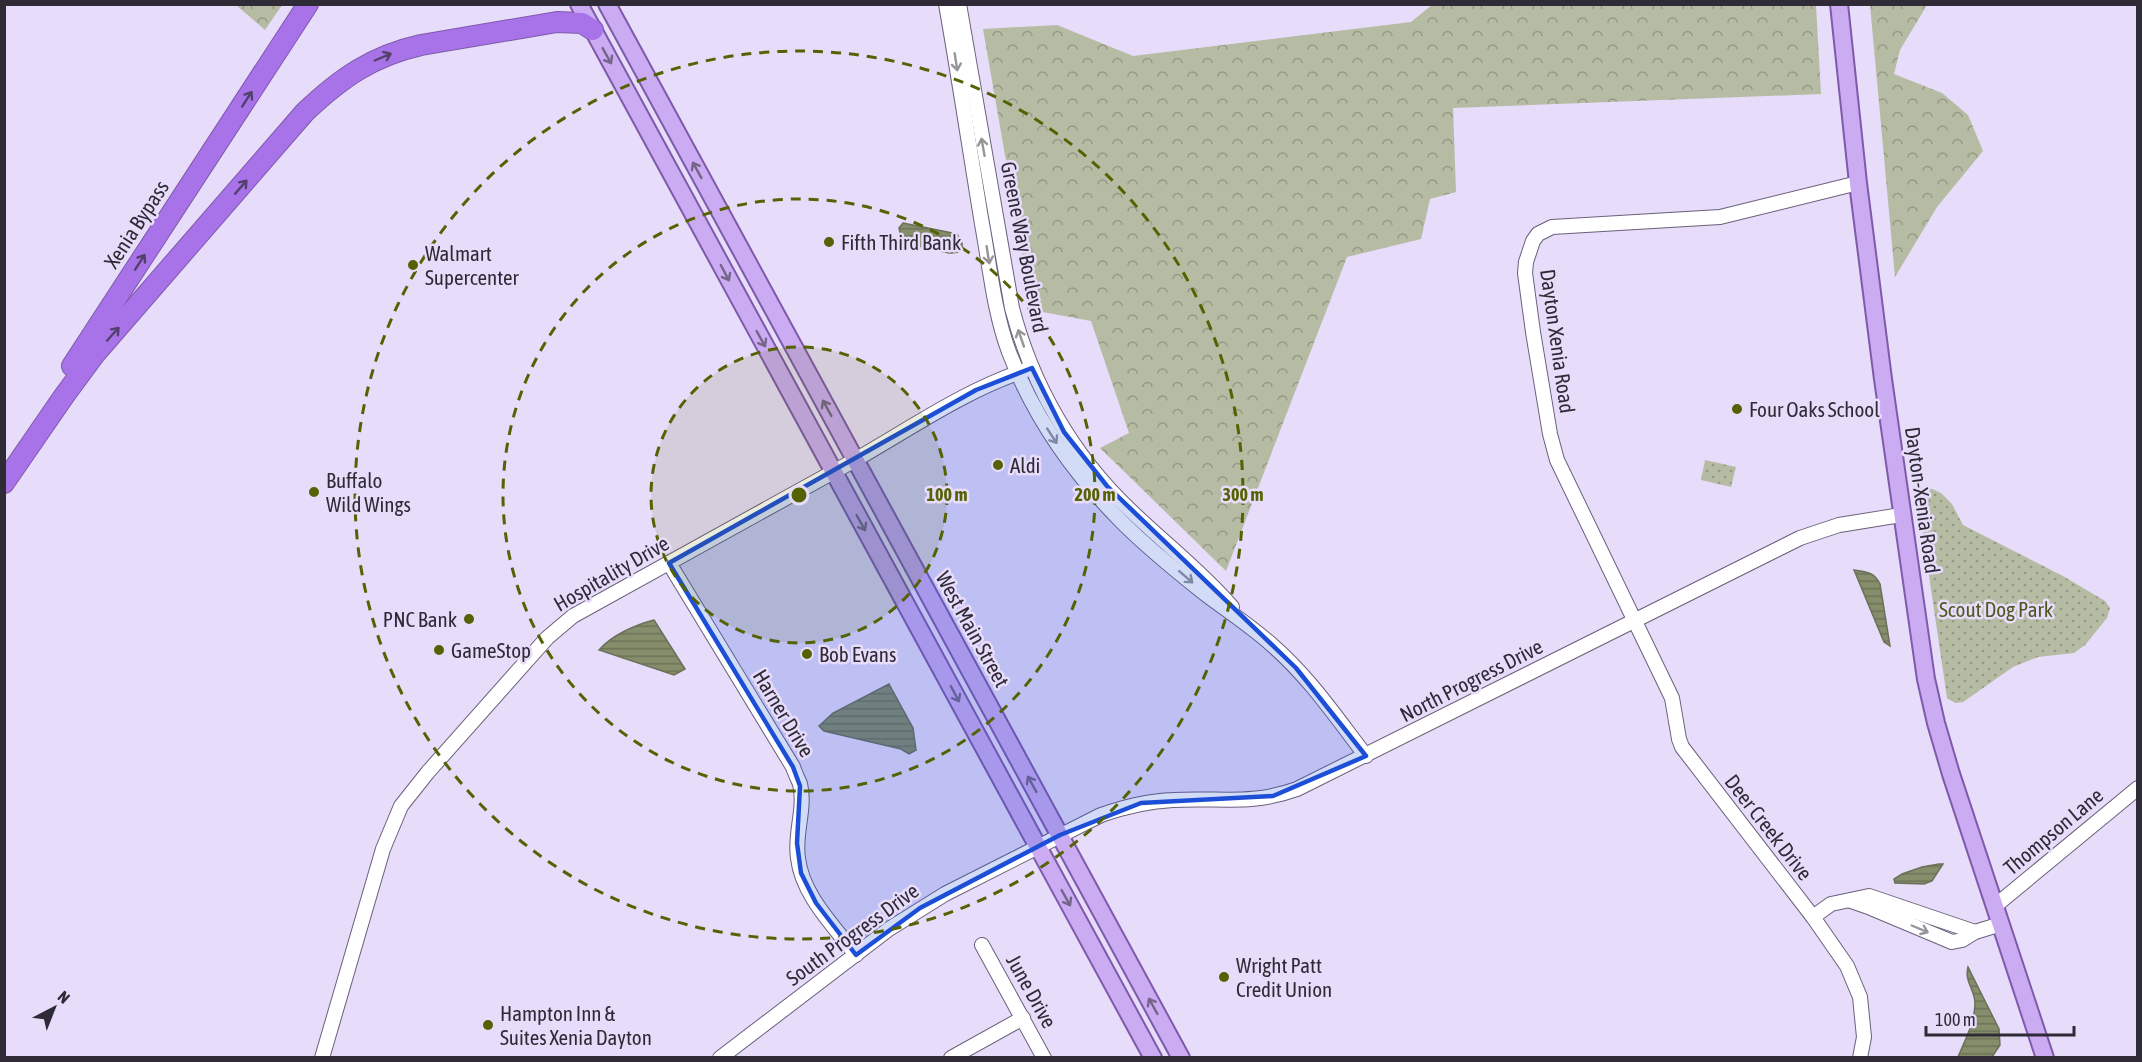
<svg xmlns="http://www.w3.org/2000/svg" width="2142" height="1062" font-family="'Asap Condensed',sans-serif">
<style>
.forest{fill:url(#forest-crowns)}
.park{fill:url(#park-dots)}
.water{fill:url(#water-rules);stroke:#6b705a;stroke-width:1.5}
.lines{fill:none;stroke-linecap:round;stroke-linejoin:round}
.minor-casing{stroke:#6a607a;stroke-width:16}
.major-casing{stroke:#7e5aaa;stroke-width:20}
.highway-casing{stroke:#7e5aaa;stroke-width:22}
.minor{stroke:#fff;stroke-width:14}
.major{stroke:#cbabf2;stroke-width:16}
.highway{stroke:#a873e9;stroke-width:20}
.oneway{stroke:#75658b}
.oneway2{stroke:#53416c}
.oneway3{stroke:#97959a}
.marked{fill:#1d4ed8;fill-opacity:0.2;stroke:#1d4ed8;stroke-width:4.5;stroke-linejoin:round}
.ring{fill:none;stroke:#556204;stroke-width:3;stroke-dasharray:10 8}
.poi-dot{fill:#556204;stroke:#e7dcfa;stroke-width:2}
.labels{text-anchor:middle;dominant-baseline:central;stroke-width:5;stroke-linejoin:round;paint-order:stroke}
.street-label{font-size:21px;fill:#2f2b36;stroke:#e7dcfa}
.poi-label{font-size:21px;fill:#2f2b36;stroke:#e7dcfa;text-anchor:start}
.park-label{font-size:21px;fill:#4e591f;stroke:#e7dcfa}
.centre{fill:#556204;stroke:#e7dcfa;stroke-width:3}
.ring-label{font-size:18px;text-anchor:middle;font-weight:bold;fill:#556204;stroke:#e7dcfa;stroke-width:5;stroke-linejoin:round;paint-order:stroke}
</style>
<defs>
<pattern id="forest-crowns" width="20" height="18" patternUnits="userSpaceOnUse" patternTransform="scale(1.5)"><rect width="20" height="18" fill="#b6bca3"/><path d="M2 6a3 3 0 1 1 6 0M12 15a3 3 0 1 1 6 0" fill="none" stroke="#949986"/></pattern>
<pattern id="park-dots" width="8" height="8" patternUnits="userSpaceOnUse" patternTransform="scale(1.5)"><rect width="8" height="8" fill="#b6bca3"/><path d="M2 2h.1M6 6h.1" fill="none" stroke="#949986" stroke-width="1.8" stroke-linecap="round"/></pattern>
<pattern id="water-rules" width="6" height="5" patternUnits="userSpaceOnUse" patternTransform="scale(1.5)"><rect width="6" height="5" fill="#858d6a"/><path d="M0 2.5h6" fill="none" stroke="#6d7358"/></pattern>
</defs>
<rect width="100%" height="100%" fill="#e7dcfa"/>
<!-- forest -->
<g class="forest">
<path d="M1433 4 1816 5 1821 94 1453 108 1456 192 1430 199 1421 239 1347 257 1226 571 1100 448 1129 433 1091 321 1032 310 983 29 1057 25 1133 56 1411 22Z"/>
<path d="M236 5H282L265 30Z"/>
<path d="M1870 5H1927L1900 50 1894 74 1942 93 1968 115 1983 151 1937 207 1895 277Z"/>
</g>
<!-- park -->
<g class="park">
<path d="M1705 460 1736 467 1731 487 1701 480Z"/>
<path d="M1922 487 1930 488 1941 493 1952 504 1963 525 2063 576 2105 601 2110 608 2107 618 2085 645 2074 653 2038 657 2013 667 1963 702 1955 703 1947 698 1917 494Z"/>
</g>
<!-- water -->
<g class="water">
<path d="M903 223 957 234 962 243V250C950 257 940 250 927 247 918 246 910 247 902 242L899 228Z"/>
<path d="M1854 570C1867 572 1874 572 1880 584L1890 646 1884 642Z"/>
<path d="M654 620 685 669 674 675 599 650C612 635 635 625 654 620Z"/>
<path d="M889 684 913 728 916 750 909 754 901 749 824 731 819 726 833 713Z"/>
<path d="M1939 864H1943L1932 881 1924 884 1895 883 1894 879 1902 874 1922 867Z"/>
<path d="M1968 967 1999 1029 2000 1045 1992 1057H1958C1965 1040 1975 1022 1975 1003 1975 990 1964 981 1968 967Z"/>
</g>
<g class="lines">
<defs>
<g id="minor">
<path d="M946 4C959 78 970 151 982 224 990 267 994 312 1009 352 1033 415 1072 471 1118 518 1144 545 1175 570 1204 593 1226 610 1251 626 1272 645 1309 677 1336 717 1366 756"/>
<path d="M959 4 1012 308C1032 385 1072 455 1130 510 1164 543 1201 571 1232 607"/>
<path d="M1858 183 1720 217 1552 227 1538 234 1533 241 1526 262 1525 273 1533 332 1550 434 1557 460 1672 698 1679 739 1682 747 1813 917 1847 966 1860 997 1864 1037 1860 1058"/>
<path d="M669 563 793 767C795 773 798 779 800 784 806 808 794 834 798 858 802 895 834 926 856 955"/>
<path d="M1851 901 1871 908 1952 942 1962 940 1975 932 2001 924"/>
<path d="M1995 906 2138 788"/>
<path d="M1813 917 1831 904 1869 896 1975 932"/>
<path d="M982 945 1044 1058"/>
<path d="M322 1058 383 849 401 806 428 772 547 638 573 616C666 564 761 512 855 460 913 427 968 388 1032 368"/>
<path d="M720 1058 889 929 945 894 1101 815C1124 807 1148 801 1173 800 1220 797 1250 806 1297 789L1800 538 1839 525 1901 515"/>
<path d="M951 1058 1023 1018"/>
</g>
<g id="major">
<path d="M579 4 1153 1058"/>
<path d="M607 4 1181 1058"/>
<path d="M1839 4 1858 183 1883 379 1926 679 1936 723 1951 774 2045 1058"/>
</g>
<g id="highway">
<path d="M72 366 308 4"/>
<path d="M4 483 64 396 95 354 305 112C341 78 372 56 421 45L557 22 582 23 593 30"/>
</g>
</defs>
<!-- minor casing -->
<use href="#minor" class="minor-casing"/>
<!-- major casing -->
<use href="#major" class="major-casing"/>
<!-- highway casing -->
<use href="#highway" class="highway-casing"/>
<!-- minor -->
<use href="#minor" class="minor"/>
<!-- major -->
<use href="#major" class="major"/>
<!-- highway -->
<use href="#highway" class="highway"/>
</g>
<!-- one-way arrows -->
<defs><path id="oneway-shaft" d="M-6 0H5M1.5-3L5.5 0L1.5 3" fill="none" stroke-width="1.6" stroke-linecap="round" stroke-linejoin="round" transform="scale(1.5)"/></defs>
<g class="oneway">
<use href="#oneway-shaft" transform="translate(607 56) rotate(61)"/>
<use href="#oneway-shaft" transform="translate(697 170) rotate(-119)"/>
<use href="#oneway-shaft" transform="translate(725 273) rotate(62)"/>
<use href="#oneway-shaft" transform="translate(761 339) rotate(61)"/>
<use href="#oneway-shaft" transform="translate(827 408) rotate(-119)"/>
<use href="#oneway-shaft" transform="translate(861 523) rotate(61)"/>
<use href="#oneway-shaft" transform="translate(955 694) rotate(62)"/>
<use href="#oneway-shaft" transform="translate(1032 784) rotate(-119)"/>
<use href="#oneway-shaft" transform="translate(1066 898) rotate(61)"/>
<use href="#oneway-shaft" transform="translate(1153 1006) rotate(-119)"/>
</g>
<g class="oneway2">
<use href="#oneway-shaft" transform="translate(383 57) rotate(-23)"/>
<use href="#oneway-shaft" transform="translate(247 99) rotate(-57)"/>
<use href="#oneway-shaft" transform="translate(241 187) rotate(-49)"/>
<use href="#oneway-shaft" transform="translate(140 262) rotate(-57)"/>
<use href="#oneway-shaft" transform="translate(113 334) rotate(-48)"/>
</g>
<g class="oneway3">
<use href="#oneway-shaft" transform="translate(956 62) rotate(81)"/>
<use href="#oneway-shaft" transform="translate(983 147) rotate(-100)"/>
<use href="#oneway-shaft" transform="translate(988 255) rotate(81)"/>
<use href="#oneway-shaft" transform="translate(1021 338) rotate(-109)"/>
<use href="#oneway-shaft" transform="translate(1052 436) rotate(57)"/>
<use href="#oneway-shaft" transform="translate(1186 577) rotate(41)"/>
<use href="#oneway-shaft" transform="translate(1920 929) rotate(23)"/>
</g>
<!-- marked area -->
<path class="marked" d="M1032 368 1064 432 1107 486 1296 668 1366 756 1273 796 1141 803 1060 835 920 908 856 955 816 903 801 873 797 843 800 786 793 767 669 563 976 390Z"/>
<!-- distance rings -->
<circle cx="799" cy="495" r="148" fill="#556204" fill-opacity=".12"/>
<g class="ring">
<circle cx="799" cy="495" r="148"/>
<circle cx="799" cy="495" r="296"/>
<circle cx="799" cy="495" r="444"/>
</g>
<!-- markers -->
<g class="poi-dot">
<circle cx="829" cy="242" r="6"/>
<circle cx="413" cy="265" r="6"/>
<circle cx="1737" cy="409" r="6"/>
<circle cx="998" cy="465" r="6"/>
<circle cx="314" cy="492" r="6"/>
<circle cx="469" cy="619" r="6"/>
<circle cx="439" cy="650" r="6"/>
<circle cx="807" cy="654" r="6"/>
<circle cx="1224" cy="977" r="6"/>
<circle cx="488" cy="1025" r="6"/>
</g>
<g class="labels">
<!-- street labels -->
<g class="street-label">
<text transform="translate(136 224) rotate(-57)">Xenia Bypass</text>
<text transform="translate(1025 247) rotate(79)">Greene Way Boulevard</text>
<text transform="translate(1558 341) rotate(82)">Dayton Xenia Road</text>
<text transform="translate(1923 500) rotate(82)">Dayton-Xenia Road</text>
<text transform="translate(611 573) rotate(-30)">Hospitality Drive</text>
<text transform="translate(973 629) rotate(61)">West Main Street</text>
<text transform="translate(1471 680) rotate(-27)">North Progress Drive</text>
<text transform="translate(784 713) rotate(59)">Harner Drive</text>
<text transform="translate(1769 827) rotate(52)">Deer Creek Drive</text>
<text transform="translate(2053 831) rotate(-40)">Thompson Lane</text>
<text transform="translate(852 934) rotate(-36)">South Progress Drive</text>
<text transform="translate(1032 991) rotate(61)">June Drive</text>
</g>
<!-- poi labels -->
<g class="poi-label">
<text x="841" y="242">Fifth Third Bank</text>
<text x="425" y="253">Walmart<tspan x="425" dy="24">Supercenter</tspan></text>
<text x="1749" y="409">Four Oaks School</text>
<text x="1010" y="465">Aldi</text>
<text x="326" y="480">Buffalo<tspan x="326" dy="24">Wild Wings</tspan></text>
<text x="457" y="619" text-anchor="end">PNC Bank</text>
<text x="451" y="650">GameStop</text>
<text x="819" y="654">Bob Evans</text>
<text x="1236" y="965">Wright Patt<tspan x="1236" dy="24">Credit Union</tspan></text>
<text x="500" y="1013">Hampton Inn &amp;<tspan x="500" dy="24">Suites Xenia Dayton</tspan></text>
</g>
<!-- park labels -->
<g class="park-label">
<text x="1996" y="609">Scout Dog Park</text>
</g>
</g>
<circle cx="799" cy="495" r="9" class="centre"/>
<g class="ring-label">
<text x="947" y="501">100 m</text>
<text x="1095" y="501">200 m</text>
<text x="1243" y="501">300 m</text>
</g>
<!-- border -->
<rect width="2142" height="1062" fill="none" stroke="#2f2b36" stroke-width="12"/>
<!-- north arrow -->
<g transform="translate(54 1008) rotate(42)" stroke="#e7dcfa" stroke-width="4.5" paint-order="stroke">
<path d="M0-4.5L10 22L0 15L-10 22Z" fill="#2f2b36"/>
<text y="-9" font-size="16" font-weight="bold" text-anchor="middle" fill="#2f2b36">N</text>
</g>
<!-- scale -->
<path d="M1926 1026v9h148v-9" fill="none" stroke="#2f2b36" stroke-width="3"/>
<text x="1935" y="1026" font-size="18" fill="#2f2b36" stroke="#e7dcfa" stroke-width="4.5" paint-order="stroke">100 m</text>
</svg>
